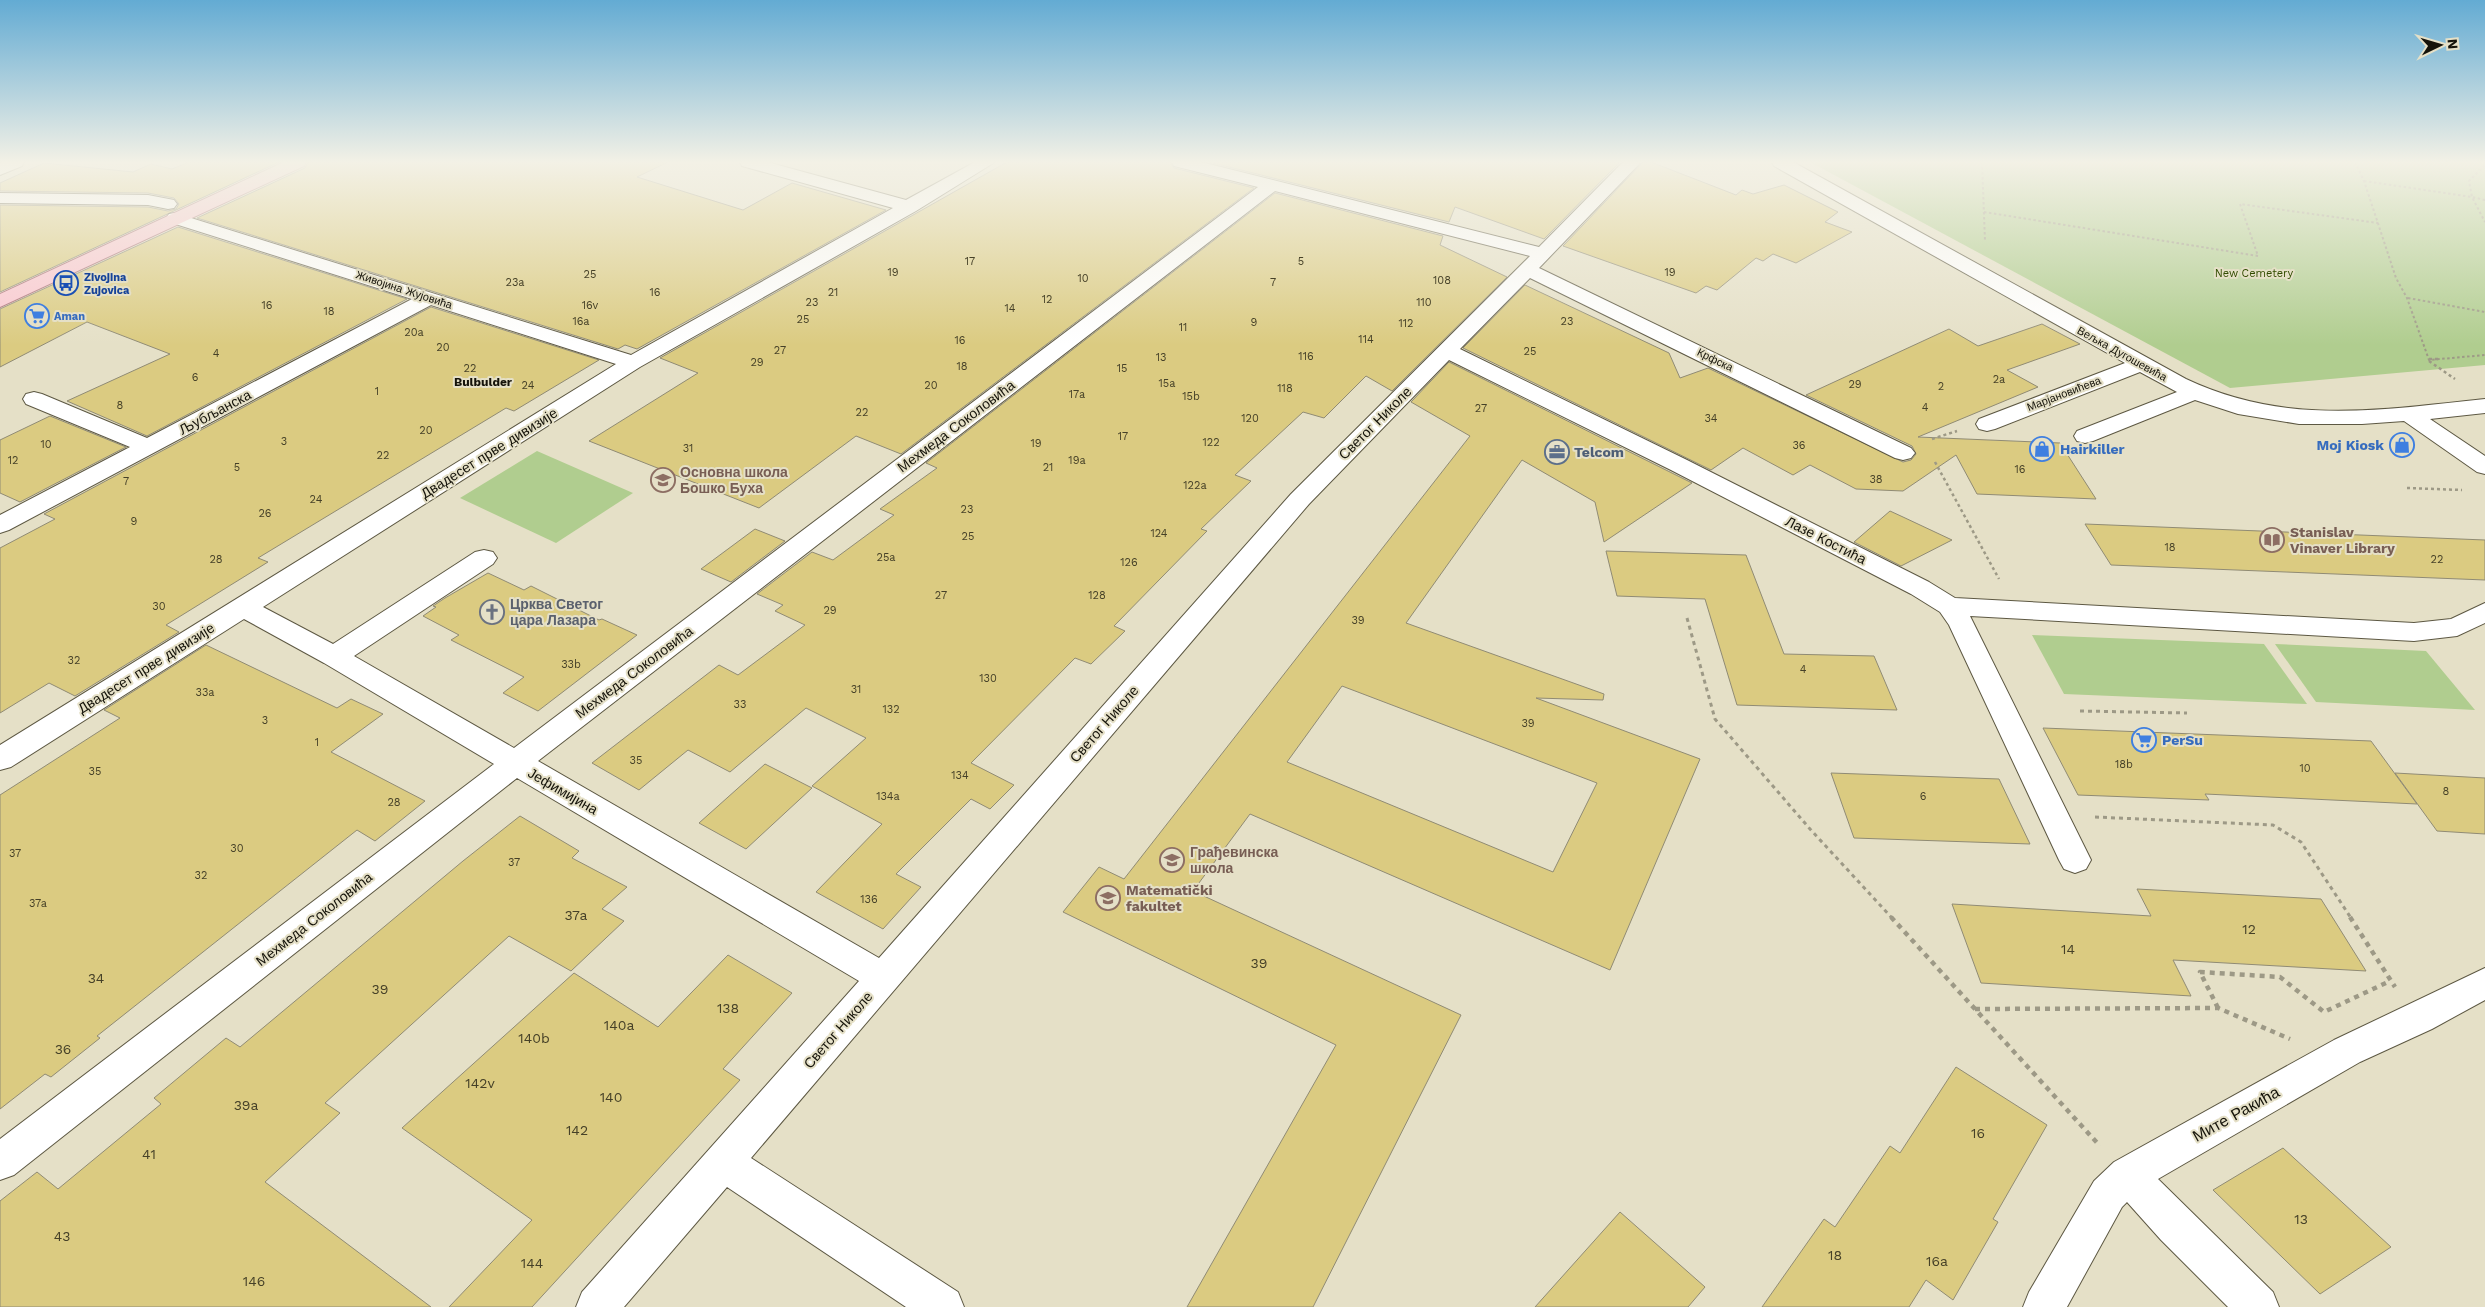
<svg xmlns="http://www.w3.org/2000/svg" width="2485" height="1307" font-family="'Work Sans',sans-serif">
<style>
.green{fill:#b0cd8f}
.building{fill:#dbcb81;stroke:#908b74;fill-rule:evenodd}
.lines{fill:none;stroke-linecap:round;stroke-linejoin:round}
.minor-casing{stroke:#5d5843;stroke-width:2}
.major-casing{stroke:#a96f77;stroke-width:2}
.path-far3{stroke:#9d9986;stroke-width:2;stroke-dasharray:2.5 2.5;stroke-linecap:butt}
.path-far2{stroke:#9d9986;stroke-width:2.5;stroke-dasharray:3 3;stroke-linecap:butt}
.path-far1{stroke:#9d9986;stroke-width:3;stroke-dasharray:4 4;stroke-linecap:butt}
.path{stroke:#9d9986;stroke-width:4.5;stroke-dasharray:5 5;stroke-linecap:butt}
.minor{fill:#fff;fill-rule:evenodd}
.major{fill:#fbc7d1;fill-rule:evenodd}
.labels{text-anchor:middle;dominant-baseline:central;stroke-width:4;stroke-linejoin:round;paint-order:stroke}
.number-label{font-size:11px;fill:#464128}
.far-park-label{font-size:11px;fill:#324c01;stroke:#e5e0c7}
.far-transit-label{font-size:11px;font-weight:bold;fill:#164399;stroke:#e5e0c7;text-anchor:start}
.far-street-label{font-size:11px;fill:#15130a;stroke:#e5e0c7}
.far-shop-label{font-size:11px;font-weight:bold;fill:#366cbe;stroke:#e5e0c7;text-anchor:start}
.far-neighbourhood-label{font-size:12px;font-weight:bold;fill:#15130a;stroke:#e5e0c7}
.street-label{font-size:14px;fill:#15130a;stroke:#e5e0c7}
.shop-label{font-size:14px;font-weight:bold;fill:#366cbe;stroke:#e5e0c7;text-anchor:start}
.service-label{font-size:14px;font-weight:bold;fill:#4e5e75;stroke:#e5e0c7;text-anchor:start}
.education-label{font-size:14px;font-weight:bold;fill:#785e54;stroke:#e5e0c7;text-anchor:start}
.worship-label{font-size:14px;font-weight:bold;fill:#5b616d;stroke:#e5e0c7;text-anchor:start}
.near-number-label{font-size:14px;fill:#464128}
.near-street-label{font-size:16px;fill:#15130a;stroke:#e5e0c7}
</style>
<rect width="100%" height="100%" fill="#e5e0c7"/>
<!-- green -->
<g class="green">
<path d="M1810 162H2485V365L2230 388Z"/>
<path d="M537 451 633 493 556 543 460 498Z"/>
<path d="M2032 635 2264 644 2307 704 2064 694Z"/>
<path d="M2275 644 2426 651 2475 710 2316 702Z"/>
</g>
<!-- building -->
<g class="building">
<path d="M189 162H279L0 292V205L148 207 168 211 176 209 179 204 174 198 148 193 0 191V183L44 163 133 172 151 164 172 169Z"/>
<path d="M308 162H668L637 177 743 210 792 183 886 210 637 349 625 345 618 349 197 218 305 168Z"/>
<path d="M1007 162H1170L1174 168 1254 188 901 454 856 436 759 508 589 441 698 373 660 358Z"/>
<path d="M1209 162H1620L1544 239 1455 207 1449 222Z"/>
<path d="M1643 162H1651L1736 195 1742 190 1753 194 1784 185 1838 212 1825 222 1852 232 1796 263 1773 254 1763 261 1756 258 1717 290 1706 286 1696 293 1563 246Z"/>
<path d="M1275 193 1443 236 1440 245 1507 277 1392 391 1366 376 1324 418 1303 412 1235 475 1251 481 1201 529 1207 531 1114 626 1125 631 1091 664 1075 658 971 763 1014 785 990 809 971 799 896 874 921 887 883 929 816 892 882 824 812 786 866 738 806 708 730 772 688 750 639 790 592 763 719 665 738 675 805 625 775 611 783 605 757 594 812 552 833 560 894 515 880 509 937 468 926 463Z"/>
<path d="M178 227 407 299 147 436 67 401 170 354 87 322 0 367V309Z"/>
<path d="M1525 285 1669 353 1680 378 1708 368 1903 462 1911 460 1916 454 1912 446 1806 395 1949 329 1978 346 2042 324 2080 344 2007 370 2038 387 1918 437 2060 443 2096 499 1977 494 1956 455 1903 491 1856 489 1810 465 1793 475 1743 448 1711 470 1463 348Z"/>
<path d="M431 307 599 360 514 411 506 408 258 558 268 562 166 625 179 632 75 696 49 683 0 713V548L55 519 44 514Z"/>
<path d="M1449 362 1692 483 1604 542 1595 502 1522 460 1406 623 1604 694 1603 700 1536 698 1700 759 1610 970 1250 814 1193 891 1461 1015 1313 1307H1187L1336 1045 1063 912 1099 867 1124 879 1470 436 1411 402ZM1342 686 1597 783 1553 872 1287 762Z"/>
<path d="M50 416 126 447 20 502 0 493V440Z"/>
<path d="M1890 511 1903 517 1952 540 1901 566 1854 542Z"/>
<path d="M2085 524 2485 540V580L2111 565Z"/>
<path d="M755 529 785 541 731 582 701 569Z"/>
<path d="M1606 551 1746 555 1784 654 1874 656 1897 710 1737 705 1705 599 1617 596Z"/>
<path d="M488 573 524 590 531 586 599 620 602 619 637 635 538 711 503 693 524 677 451 640 459 635 423 616 436 607 433 606 445 598Z"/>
<path d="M206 645 337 708 351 699 383 714 331 752 425 801 375 841 357 830 97 1036 100 1038 51 1077 45 1074 0 1109V795L120 718 104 710Z"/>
<path d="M2043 728 2371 741 2417 804 2205 794 2209 800 2078 795Z"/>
<path d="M765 764 812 788 746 849 699 823Z"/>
<path d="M1831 773 1999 779 2030 844 1854 838Z"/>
<path d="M2395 773 2485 778V834L2437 831Z"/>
<path d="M520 816 579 851 572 858 627 887 602 909 624 921 571 971 509 936 325 1103 340 1113 265 1182 431 1307H0V1201L37 1172 58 1189 161 1104 154 1098 226 1038 240 1047 463 861Z"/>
<path d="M2137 889 2321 899 2366 971 2173 960 2191 996 1981 983 1952 904 2151 916Z"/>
<path d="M728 955 792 993 723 1069 740 1080 532 1307H449L532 1220 402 1128 574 973 658 1027Z"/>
<path d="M1956 1067 2047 1125 1993 1219 1998 1222 1953 1300 1926 1280 1909 1307H1762L1824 1219 1835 1227 1890 1146 1900 1153Z"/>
<path d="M2283 1148 2391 1247 2320 1294 2213 1190Z"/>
<path d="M1620 1212 1705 1287 1688 1307H1535Z"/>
</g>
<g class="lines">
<defs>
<g id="minor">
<path d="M3 162H24L22 166 0 175V163Z"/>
<path d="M740 162H767L906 200 975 162H995L916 211 640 367 263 607 333 644 475 552 484 550 493 552 497 558 493 564 354 656 514 748 1258 187 1174 166 1172 162H1201L1539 247 1623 162H1641L1539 268 1911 448 1915 453 1911 458 1903 460 1895 458 1530 278 1460 349 1687 460 1929 582 1955 598 2414 623 2451 619 2485 603V623L2457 636 2414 641 1970 616 2091 860 2086 869 2075 873 2064 869 2059 860 1949 625 1940 612 1911 594 1671 470 1449 360 1309 504 751 1158 958 1292 964 1307H906L727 1187 624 1307H576L582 1292 859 981 517 778 14 1175 0 1180V1139L494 764 324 663 244 619 11 767 0 770V745L616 364 431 305 9 530 0 533V515L130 447 26 404 23 399 26 394 34 392 42 394 147 438 412 299 169 222 166 218 169 214 175 213 631 355 893 208 742 166ZM1275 191 1530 256 1291 494 879 958 538 761Z"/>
<path d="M1772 162H1793L2186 379C2285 426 2380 410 2485 399V413L2430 419 2485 456V474L2477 472 2404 421 2362 424H2299L2238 414 2195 400 2093 441 2085 443 2077 441 2074 436 2077 431 2177 392 2140 372 1995 429 1987 431 1979 429 1976 424 1979 419 2125 363 1774 166Z"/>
<path d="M0 193 148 195 174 200 177 204 174 208 168 209 148 205 0 203Z"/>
<path d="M2485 968V1000L2432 1029 2360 1062 2158 1179 2273 1292 2279 1307H2228L2161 1240 2127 1202 2122 1207 2067 1307H2023L2029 1292 2094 1181 2114 1162 2334 1040Z"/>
</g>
<path id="major" d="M284 162H306L304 166 0 307V294Z"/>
</defs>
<!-- minor casing -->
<use href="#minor" class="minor-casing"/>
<!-- major casing -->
<use href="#major" class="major-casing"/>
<!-- path-far3 -->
<g class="path-far3">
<path d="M1982 162 1985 241"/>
<path d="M2355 162 2364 181 2396 278 2407 298 2429 360 2485 355"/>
<path d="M2364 181 2472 197 2469 181 2485 165"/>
<path d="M2485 200 2472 197 2485 222"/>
<path d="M1984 212 2258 256 2240 204 2378 223"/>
<path d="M2408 298 2485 312"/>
</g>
<!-- path-far2 -->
<g class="path-far2">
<path d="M2429 359H2440"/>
<path d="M2429 361 2455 379"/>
<path d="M1932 439 1957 431"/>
<path d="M1935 462 1999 579"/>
<path d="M2407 488 2462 490"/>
</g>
<!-- path-far1 -->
<g class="path-far1">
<path d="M1687 618 1715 719 1810 829 1892 918"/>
<path d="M2080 711 2187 713"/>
<path d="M2095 817 2273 825 2301 842 2351 918"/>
</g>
<!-- path -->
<g class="path">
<path d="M1891 917 2100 1146"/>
<path d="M2350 917 2395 987"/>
<path d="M2218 1008 2200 972 2280 977 2324 1012 2390 981"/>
<path d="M1975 1009 2218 1008 2290 1039"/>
</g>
<!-- minor -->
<use href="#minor" class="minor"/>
<!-- major -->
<use href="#major" class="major"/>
</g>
<!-- sky -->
<linearGradient id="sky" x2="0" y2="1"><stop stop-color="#63abd3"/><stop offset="0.47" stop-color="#f3f1e6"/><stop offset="1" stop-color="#f3f1e6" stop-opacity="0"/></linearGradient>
<rect width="2485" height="345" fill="url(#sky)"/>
<!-- icons -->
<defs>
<symbol id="bus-ring" viewBox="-11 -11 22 22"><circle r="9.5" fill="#e5e0c7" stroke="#1a4fb4" stroke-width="1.5"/><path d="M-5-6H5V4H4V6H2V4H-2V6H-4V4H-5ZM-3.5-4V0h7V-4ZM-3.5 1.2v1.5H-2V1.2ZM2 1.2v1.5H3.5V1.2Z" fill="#1a4fb4"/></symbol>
<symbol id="supermarket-ring" viewBox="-11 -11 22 22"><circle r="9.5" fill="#e5e0c7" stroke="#3f7fe0" stroke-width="1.5"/><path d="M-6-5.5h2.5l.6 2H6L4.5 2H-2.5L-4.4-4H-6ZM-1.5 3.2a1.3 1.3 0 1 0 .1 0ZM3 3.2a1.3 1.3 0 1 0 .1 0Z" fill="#3f7fe0"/></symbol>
<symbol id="shop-ring" viewBox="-11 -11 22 22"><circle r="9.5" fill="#e5e0c7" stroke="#3f7fe0" stroke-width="1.5"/><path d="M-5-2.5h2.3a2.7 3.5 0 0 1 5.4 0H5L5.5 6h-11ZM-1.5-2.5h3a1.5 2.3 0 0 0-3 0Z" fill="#3f7fe0"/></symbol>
<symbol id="office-ring" viewBox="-11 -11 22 22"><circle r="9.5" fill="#e5e0c7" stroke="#5c6f8a" stroke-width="1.5"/><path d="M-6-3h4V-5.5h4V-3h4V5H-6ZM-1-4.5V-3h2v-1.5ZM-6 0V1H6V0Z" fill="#5c6f8a"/></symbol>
<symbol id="school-ring" viewBox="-11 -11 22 22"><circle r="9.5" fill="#e5e0c7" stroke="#8d6e63" stroke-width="1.5"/><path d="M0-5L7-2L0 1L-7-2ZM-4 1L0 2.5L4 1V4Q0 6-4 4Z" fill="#8d6e63"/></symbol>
<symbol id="library-ring" viewBox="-11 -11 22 22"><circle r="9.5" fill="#e5e0c7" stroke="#8d6e63" stroke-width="1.5"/><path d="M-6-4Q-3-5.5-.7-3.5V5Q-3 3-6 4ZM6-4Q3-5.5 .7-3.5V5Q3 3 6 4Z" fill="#8d6e63"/></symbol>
<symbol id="church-ring" viewBox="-11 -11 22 22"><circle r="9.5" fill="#e5e0c7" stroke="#6b7280" stroke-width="1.5"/><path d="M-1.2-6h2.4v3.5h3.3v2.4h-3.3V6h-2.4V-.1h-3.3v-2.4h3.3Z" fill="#6b7280"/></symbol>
</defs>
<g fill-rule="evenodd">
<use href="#bus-ring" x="52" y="269" width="28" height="28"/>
<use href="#supermarket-ring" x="23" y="302" width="28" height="28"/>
<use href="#shop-ring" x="2388" y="431" width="28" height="28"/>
<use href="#shop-ring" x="2028" y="435" width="28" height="28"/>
<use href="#office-ring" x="1543" y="438" width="28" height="28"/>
<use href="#school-ring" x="649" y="466" width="28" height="28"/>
<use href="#library-ring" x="2258" y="526" width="28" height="28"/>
<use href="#church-ring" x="478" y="598" width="28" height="28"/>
<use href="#supermarket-ring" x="2130" y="726" width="28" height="28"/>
<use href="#school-ring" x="1158" y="846" width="28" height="28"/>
<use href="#school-ring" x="1094" y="884" width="28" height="28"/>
</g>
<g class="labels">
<!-- number labels -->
<g class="number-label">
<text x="970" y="261">17</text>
<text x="1301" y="261">5</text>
<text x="893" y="272">19</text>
<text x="1670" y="272">19</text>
<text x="590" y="274">25</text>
<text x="1083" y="278">10</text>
<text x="1442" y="280">108</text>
<text x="515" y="282">23a</text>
<text x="1273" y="282">7</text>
<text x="655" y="292">16</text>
<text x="833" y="292">21</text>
<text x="1047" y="299">12</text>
<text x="812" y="302">23</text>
<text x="1424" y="302">110</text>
<text x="267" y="305">16</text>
<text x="590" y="305">16v</text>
<text x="1010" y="308">14</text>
<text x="329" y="311">18</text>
<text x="803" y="319">25</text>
<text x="581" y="321">16a</text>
<text x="1567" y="321">23</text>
<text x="1254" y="322">9</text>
<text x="1406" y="323">112</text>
<text x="1183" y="327">11</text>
<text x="414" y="332">20a</text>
<text x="1366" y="339">114</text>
<text x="960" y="340">16</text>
<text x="443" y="347">20</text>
<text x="780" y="350">27</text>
<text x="1530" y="351">25</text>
<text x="216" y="353">4</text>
<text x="1306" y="356">116</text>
<text x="1161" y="357">13</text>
<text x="757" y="362">29</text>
<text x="962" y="366">18</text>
<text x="470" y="368">22</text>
<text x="1122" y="368">15</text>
<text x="195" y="377">6</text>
<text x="1999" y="379">2a</text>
<text x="1167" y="383">15a</text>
<text x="1855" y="384">29</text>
<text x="528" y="385">24</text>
<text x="931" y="385">20</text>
<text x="1941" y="386">2</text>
<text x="1285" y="388">118</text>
<text x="377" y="391">1</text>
<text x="1077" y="394">17a</text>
<text x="1191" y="396">15b</text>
<text x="120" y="405">8</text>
<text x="1925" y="407">4</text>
<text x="1481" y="408">27</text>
<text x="862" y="412">22</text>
<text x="1250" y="418">120</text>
<text x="1711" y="418">34</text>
<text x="426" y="430">20</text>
<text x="1123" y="436">17</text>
<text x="284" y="441">3</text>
<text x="1211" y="442">122</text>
<text x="1036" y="443">19</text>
<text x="46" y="444">10</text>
<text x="1799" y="445">36</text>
<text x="688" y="448">31</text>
<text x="383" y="455">22</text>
<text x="13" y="460">12</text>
<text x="1077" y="460">19a</text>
<text x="237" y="467">5</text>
<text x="1048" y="467">21</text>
<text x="2020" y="469">16</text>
<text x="1876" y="479">38</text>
<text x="126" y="481">7</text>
<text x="1195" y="485">122a</text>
<text x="316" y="499">24</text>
<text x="967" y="509">23</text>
<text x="265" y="513">26</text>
<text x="134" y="521">9</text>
<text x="1159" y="533">124</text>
<text x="968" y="536">25</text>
<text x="2170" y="547">18</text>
<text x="886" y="557">25a</text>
<text x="216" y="559">28</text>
<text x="2437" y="559">22</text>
<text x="1129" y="562">126</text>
<text x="941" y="595">27</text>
<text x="1097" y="595">128</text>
<text x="159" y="606">30</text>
<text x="830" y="610">29</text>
<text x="1358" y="620">39</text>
<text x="74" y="660">32</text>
<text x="571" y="664">33b</text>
<text x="1803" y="669">4</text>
<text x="988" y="678">130</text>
<text x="856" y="689">31</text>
<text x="205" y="692">33a</text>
<text x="740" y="704">33</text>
<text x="891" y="709">132</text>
<text x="265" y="720">3</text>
<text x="1528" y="723">39</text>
<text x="317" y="742">1</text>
<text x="636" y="760">35</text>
<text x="2124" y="764">18b</text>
<text x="2305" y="768">10</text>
<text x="95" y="771">35</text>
<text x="960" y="775">134</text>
<text x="2446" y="791">8</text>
<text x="888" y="796">134a</text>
<text x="1923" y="796">6</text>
<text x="394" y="802">28</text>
<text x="237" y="848">30</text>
<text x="15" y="853">37</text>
<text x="514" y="862">37</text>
<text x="201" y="875">32</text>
<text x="869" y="899">136</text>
<text x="38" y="903">37a</text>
</g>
<!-- far-park labels -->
<g class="far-park-label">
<text x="2254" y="273">New Cemetery</text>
</g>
<!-- far-transit labels -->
<g class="far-transit-label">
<text x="84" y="277">Zivojina<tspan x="84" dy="13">Zujovica</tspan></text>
</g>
<!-- far-street labels -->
<g class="far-street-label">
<text transform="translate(404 290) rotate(18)">Живојина Жујовића</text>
<text transform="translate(2122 354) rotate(29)">Вељка Дугошевића</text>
<text transform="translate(1715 360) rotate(26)">Крфска</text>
<text transform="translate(2064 394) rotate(-21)">Марјановићева</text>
</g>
<!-- far-shop labels -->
<g class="far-shop-label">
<text x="54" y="316">Aman</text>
</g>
<!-- far-neighbourhood labels -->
<g class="far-neighbourhood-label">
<text x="483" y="382">Bulbulder</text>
</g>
<!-- street labels -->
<g class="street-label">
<text transform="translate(215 412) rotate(-28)">Љубљанска</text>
<text transform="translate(1375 423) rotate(-45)">Светог Николе</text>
<text transform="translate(956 426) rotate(-37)">Мехмеда Соколовића</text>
<text transform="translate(489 453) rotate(-32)">Двадесет прве дивизије</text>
<text transform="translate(1826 540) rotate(27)">Лазе Костића</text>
<text transform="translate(146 668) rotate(-32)">Двадесет прве дивизије</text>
<text transform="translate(634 672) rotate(-37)">Мехмеда Соколовића</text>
<text transform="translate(1104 724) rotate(-49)">Светог Николе</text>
<text transform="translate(563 791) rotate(30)">Јефимијина</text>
<text transform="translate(314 919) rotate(-38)">Мехмеда Соколовића</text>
<text transform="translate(838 1030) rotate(-49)">Светог Николе</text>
</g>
<!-- shop labels -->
<g class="shop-label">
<text x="2384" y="445" text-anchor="end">Moj Kiosk</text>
<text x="2060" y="449">Hairkiller</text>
<text x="2162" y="740">PerSu</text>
</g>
<!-- service labels -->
<g class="service-label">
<text x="1574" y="452">Telcom</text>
</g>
<!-- education labels -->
<g class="education-label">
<text x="680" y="472">Основна школа<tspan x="680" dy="16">Бошко Буха</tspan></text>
<text x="2290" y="532">Stanislav<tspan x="2290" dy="16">Vinaver Library</tspan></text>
<text x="1190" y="852">Грађевинска<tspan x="1190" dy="16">школа</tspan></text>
<text x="1126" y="890">Matematički<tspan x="1126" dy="16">fakultet</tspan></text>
</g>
<!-- worship labels -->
<g class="worship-label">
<text x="510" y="604">Црква Светог<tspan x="510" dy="16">цара Лазара</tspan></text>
</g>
<!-- near-number labels -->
<g class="near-number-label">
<text x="576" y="915">37a</text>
<text x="2249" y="929">12</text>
<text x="2068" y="949">14</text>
<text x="1259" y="963">39</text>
<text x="96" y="978">34</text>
<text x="380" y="989">39</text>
<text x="728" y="1008">138</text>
<text x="619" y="1025">140a</text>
<text x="534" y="1038">140b</text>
<text x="63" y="1049">36</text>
<text x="480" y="1083">142v</text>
<text x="611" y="1097">140</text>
<text x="246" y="1105">39a</text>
<text x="577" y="1130">142</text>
<text x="1978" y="1133">16</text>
<text x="149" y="1154">41</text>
<text x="2301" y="1219">13</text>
<text x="62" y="1236">43</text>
<text x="1835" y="1255">18</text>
<text x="1937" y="1261">16a</text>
<text x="532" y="1263">144</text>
<text x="254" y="1281">146</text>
</g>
<!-- near-street labels -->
<g class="near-street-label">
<text transform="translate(2236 1114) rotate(-29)">Мите Ракића</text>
</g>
</g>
<!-- north arrow -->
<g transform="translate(2440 45) rotate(85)" stroke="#e5e0c7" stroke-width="4" paint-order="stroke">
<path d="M0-4L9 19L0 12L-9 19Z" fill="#15130a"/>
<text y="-8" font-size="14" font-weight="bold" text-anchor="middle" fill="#15130a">N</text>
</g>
</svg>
